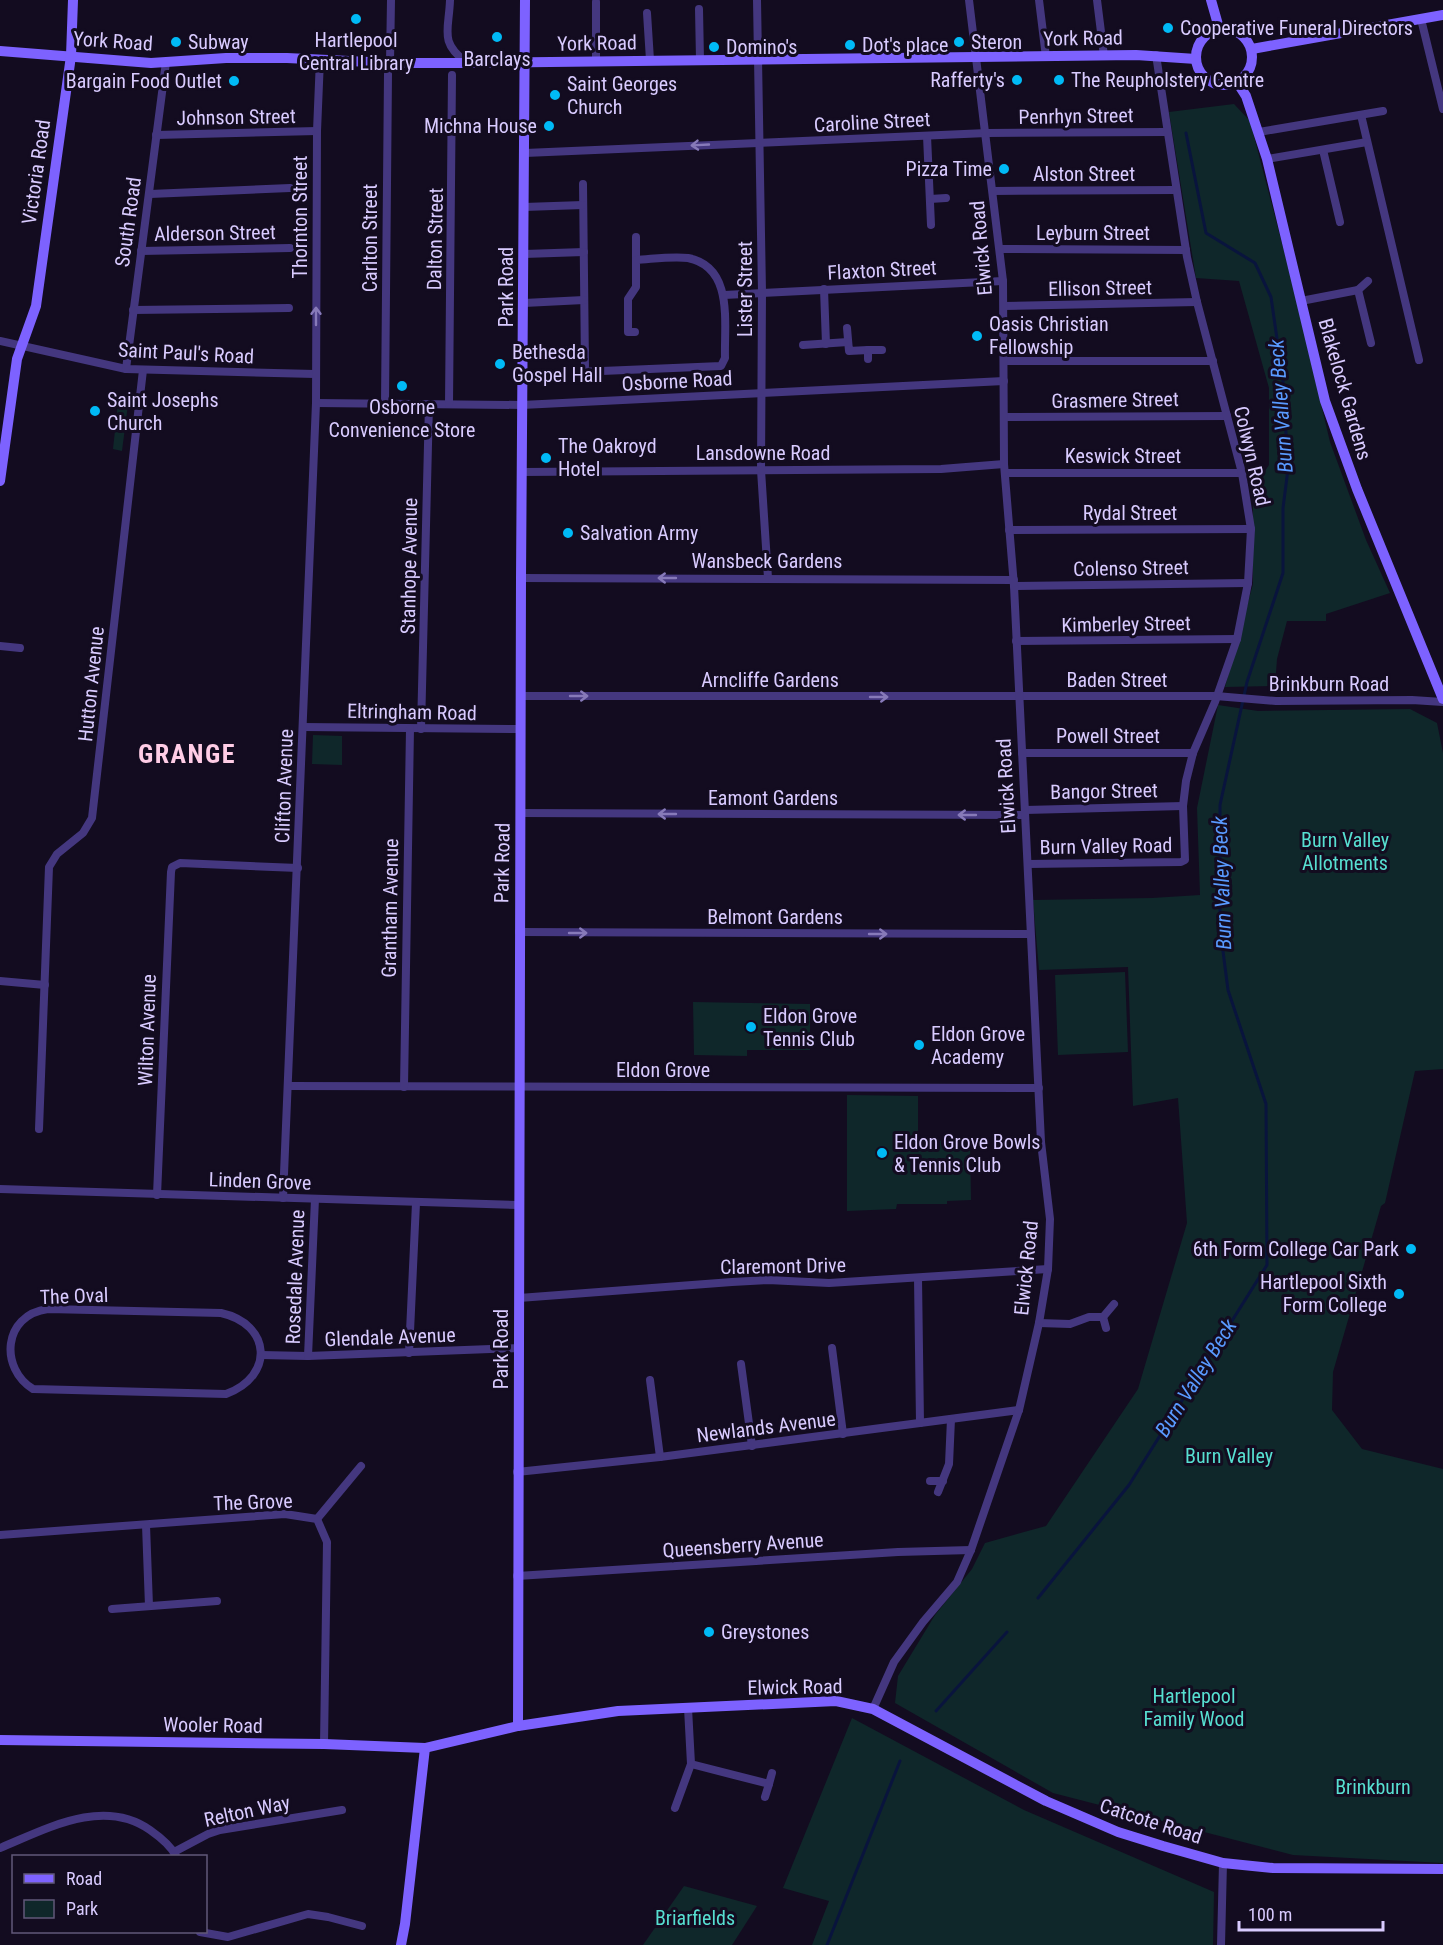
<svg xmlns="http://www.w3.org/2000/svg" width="1443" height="1945" font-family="'Roboto Condensed',sans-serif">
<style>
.green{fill:#0f272a}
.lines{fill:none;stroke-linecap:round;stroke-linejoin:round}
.stream{stroke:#09143d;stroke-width:3}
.street{stroke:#44377f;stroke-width:8}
.secondary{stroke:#7d62ff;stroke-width:10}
.oneway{stroke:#877ab9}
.poi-dot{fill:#00baf6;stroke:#130c20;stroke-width:2}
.labels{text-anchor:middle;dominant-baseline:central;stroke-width:6;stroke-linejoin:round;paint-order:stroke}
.poi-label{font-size:20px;fill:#d9cbff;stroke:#130c20;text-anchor:start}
.street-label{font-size:20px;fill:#d9cbff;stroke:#130c20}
.park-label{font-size:20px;fill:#57dfd1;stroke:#130c20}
.water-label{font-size:21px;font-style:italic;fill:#599aff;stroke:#130c20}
.district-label{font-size:26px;font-weight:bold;letter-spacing:1.5px;fill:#ffcde6;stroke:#130c20}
</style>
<rect width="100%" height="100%" fill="#130c20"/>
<!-- green -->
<g class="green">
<path d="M1234 104 1250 121 1291 278 1330 442 1366 540 1390 593 1326 614V621H1287L1277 659 1275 686 1225 687 1253 584V489L1269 465V388L1239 281 1196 278 1169 112Z"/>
<path d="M118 403 128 404 122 451 113 449Z"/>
<path d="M1218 705 1258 711 1410 709 1437 723 1443 753V1069L1415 1071 1385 1203 1381 1206 1333 1372 1332 1410 1362 1449 1443 1469V1863L1293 1855 1053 1793 895 1703 898 1676 935 1615 972 1569 985 1543 1046 1526 1138 1389 1187 1223 1178 1098 1133 1106 1128 967 1039 970 1033 900 1152 898 1200 895 1197 808Z"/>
<path d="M313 735 342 736V765L312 764Z"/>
<path d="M1125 972 1128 1052 1058 1055 1055 975Z"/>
<path d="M693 1002 810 1004V1050H747V1056L694 1055Z"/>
<path d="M847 1095 918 1096V1141L970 1140 971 1200 947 1201V1204H897L896 1209 847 1211Z"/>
<path d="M852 1718 1024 1810 1214 1892 1213 1945H812L829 1901 783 1888Z"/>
<path d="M684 1886 757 1906 732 1945H643Z"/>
</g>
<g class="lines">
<!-- stream -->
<g class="stream">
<path d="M1038 1598 1129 1485 1267 1265 1266 1104 1228 990 1220 928V805L1247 682 1283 573V508L1288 469 1283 381 1271 297 1255 263 1206 233 1186 133"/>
<path d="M936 1711 1007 1632"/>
<path d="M827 1945 900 1761"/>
</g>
<!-- street -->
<g class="street">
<path d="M450 0C449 30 439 42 466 62"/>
<path d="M757 0 762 292 761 470 768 578"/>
<path d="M1039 0 1046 57"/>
<path d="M1097 0 1104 56"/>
<path d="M596 2V61"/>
<path d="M699 9 700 60"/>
<path d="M647 13 650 60"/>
<path d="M1421 19 1443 109"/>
<path d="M390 63 391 0"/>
<path d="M1361 115 1419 360"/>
<path d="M1259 132 1383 111"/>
<path d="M156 135 317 131"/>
<path d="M927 136 931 225"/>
<path d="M1323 150 1340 222"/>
<path d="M525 153 987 133 1166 132"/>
<path d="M1267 159 1367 142"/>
<path d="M583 184 585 366"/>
<path d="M993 191 1175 190"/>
<path d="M150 194 290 188"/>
<path d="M930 199 946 198"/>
<path d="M524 207 583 205"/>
<path d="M636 237V260"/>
<path d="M1000 249 1186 250"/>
<path d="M141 251 290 248"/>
<path d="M524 254 584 252"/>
<path d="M824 289 826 344"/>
<path d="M1358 290 1371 343"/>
<path d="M724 295 1003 281"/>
<path d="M1301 301 1358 290 1368 281"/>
<path d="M524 303 584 300"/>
<path d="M1004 306 1197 302"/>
<path d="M133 310 289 308"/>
<path d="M847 328 849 351 868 350V359"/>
<path d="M0 341 126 369 315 374"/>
<path d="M803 345 848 342"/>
<path d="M868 350H882"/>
<path d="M524 352 585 350"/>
<path d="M1004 361H1213"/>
<path d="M126 369 166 62"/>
<path d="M578 372 721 366 725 358C724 323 734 267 688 258 672 256 653 259 636 260V287L628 299V332H635"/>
<path d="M316 403 522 405 1004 381"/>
<path d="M385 403 388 74"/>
<path d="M449 404 452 75"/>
<path d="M1004 417 1227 416"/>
<path d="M522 472 941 469 1004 464"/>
<path d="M1005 473H1242"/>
<path d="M1009 530 1251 529"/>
<path d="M521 578 1014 580"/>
<path d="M1014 586 1248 583"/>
<path d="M1016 641 1237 639"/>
<path d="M0 646 20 648"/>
<path d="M521 696H1216L1276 701 1412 700 1443 702"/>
<path d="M303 727 521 729"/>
<path d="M421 729 429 404"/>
<path d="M1022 753H1193"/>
<path d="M1025 810 1183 806"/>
<path d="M521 813 1025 815"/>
<path d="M1028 864 1181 862 1185 860 1183 806 1186 781 1193 753 1215 702 1237 639 1248 583 1251 529 1242 473 1197 302 1187 257 1156 55"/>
<path d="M519 932 1030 934"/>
<path d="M0 981 45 985"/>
<path d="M288 1086 1039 1088"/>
<path d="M404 1087 410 729"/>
<path d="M39 1129 49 867 57 854 83 833 92 818 143 370"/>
<path d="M0 1189 519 1205"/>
<path d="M157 1195 171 872 172 867 180 863 298 868"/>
<path d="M283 1198 316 403 317 131 320 59"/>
<path d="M918 1278 920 1423"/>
<path d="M519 1298 732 1282 768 1280 829 1283 1048 1269"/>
<path d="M48 1309 221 1313C271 1324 275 1376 226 1394L33 1389C0 1369 2 1315 48 1309Z"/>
<path d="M1103 1317 1106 1328"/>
<path d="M1039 1323 1070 1324 1089 1317H1103L1114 1304"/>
<path d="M832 1348 843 1434"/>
<path d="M409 1353 416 1203"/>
<path d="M261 1355 308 1356 519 1348"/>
<path d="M308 1356 315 1199"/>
<path d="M741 1364 752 1446"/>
<path d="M650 1380 660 1457"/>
<path d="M517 1472 660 1457 1019 1410"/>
<path d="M930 1481H943"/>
<path d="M938 1492 949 1464 951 1419"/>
<path d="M317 1519 361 1466"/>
<path d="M146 1525 149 1606"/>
<path d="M0 1535 285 1514 317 1519 327 1542 324 1744"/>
<path d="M517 1576 898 1552 971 1550"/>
<path d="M112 1609 217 1601"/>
<path d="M873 1709 894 1662 923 1622 957 1582 971 1550 1019 1410 1039 1323 1048 1269 1050 1219 1041 1142 1014 586 1004 464 1003 281 969 0"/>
<path d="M691 1764 769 1784 772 1773"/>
<path d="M765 1797 769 1784"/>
<path d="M675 1808 691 1764 688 1708"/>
<path d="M0 1848C46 1829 103 1797 150 1830 160 1837 171 1846 176 1856"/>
<path d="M174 1852 208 1834 220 1830 342 1810"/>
<path d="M200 1932 228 1937 308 1914 328 1917 362 1926"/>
<path d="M1221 1945 1223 1863"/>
</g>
<!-- secondary -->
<g class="secondary">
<path d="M1211 0 1219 28"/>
<circle cx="1224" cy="57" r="28"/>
<path d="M1252 49 1443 15"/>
<path d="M0 51 151 63 226 58H287L390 63H467L1136 55 1196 59"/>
<path d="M1237 82 1246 96 1267 159 1325 401 1357 489 1443 699"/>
<path d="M0 481 17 359 36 306 71 56 73 0"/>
<path d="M518 1726 521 578 525 0"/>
<path d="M0 1740 324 1744 425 1748 518 1726 618 1711 836 1701 873 1709 1046 1801 1118 1832 1163 1846 1223 1863 1273 1868 1443 1869"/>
<path d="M401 1945 405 1924 425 1748"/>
</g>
</g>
<!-- one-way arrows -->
<defs><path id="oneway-shaft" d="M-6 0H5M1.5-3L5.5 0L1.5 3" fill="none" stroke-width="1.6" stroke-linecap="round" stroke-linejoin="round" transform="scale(1.5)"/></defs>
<g class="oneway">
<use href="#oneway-shaft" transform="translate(700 145) rotate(177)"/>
<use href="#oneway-shaft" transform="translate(316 316) rotate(-90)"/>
<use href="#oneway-shaft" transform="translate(667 578) rotate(-180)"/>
<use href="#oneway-shaft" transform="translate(579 696)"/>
<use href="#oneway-shaft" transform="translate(879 697)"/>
<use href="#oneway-shaft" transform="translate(667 814) rotate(-180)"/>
<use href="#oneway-shaft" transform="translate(967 815) rotate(-180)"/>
<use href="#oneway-shaft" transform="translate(578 933)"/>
<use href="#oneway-shaft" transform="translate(878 934)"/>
</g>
<!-- markers -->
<g class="poi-dot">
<circle cx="356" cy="19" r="6"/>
<circle cx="1168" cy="28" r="6"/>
<circle cx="497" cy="37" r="6"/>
<circle cx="176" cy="42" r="6"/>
<circle cx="959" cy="42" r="6"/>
<circle cx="850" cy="45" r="6"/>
<circle cx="714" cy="47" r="6"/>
<circle cx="1017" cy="80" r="6"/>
<circle cx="1059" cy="80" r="6"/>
<circle cx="234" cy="81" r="6"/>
<circle cx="555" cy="95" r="6"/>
<circle cx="549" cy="126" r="6"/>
<circle cx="1004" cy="169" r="6"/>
<circle cx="977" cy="336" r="6"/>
<circle cx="500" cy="364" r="6"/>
<circle cx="402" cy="386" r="6"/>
<circle cx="95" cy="411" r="6"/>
<circle cx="546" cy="458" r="6"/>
<circle cx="568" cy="533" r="6"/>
<circle cx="751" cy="1027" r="6"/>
<circle cx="919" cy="1045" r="6"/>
<circle cx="882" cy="1153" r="6"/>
<circle cx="1411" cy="1249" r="6"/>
<circle cx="1399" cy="1294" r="6"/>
<circle cx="709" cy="1632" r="6"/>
</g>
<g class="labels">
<!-- poi labels -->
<g class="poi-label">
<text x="1180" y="28">Cooperative Funeral Directors</text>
<text x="356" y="40" text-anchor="middle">Hartlepool<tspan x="356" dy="23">Central Library</tspan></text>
<text x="188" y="42">Subway</text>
<text x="971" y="42">Steron</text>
<text x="862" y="45">Dot's place</text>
<text x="726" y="47">Domino's</text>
<text x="497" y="59" text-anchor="middle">Barclays</text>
<text x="1005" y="80" text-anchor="end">Rafferty's</text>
<text x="1071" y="80">The Reupholstery Centre</text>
<text x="222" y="81" text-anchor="end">Bargain Food Outlet</text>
<text x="567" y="84">Saint Georges<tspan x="567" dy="23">Church</tspan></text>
<text x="537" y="126" text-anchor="end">Michna House</text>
<text x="992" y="169" text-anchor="end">Pizza Time</text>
<text x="989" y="324">Oasis Christian<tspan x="989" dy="23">Fellowship</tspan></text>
<text x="512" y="352">Bethesda<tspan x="512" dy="23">Gospel Hall</tspan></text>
<text x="107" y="400">Saint Josephs<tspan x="107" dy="23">Church</tspan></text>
<text x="402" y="407" text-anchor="middle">Osborne<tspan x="402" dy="23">Convenience Store</tspan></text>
<text x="558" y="446">The Oakroyd<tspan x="558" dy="23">Hotel</tspan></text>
<text x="580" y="533">Salvation Army</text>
<text x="763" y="1016">Eldon Grove<tspan x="763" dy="23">Tennis Club</tspan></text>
<text x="931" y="1034">Eldon Grove<tspan x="931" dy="23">Academy</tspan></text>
<text x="894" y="1142">Eldon Grove Bowls<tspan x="894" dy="23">&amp; Tennis Club</tspan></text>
<text x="1399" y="1249" text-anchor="end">6th Form College Car Park</text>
<text x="1387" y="1282" text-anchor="end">Hartlepool Sixth<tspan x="1387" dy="23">Form College</tspan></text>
<text x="721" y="1632">Greystones</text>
</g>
<!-- street labels -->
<g class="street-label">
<text transform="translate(1083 38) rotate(-1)">York Road</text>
<text transform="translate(113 41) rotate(4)">York Road</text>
<text transform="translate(597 43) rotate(-1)">York Road</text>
<text transform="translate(1076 116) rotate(-1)">Penrhyn Street</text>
<text transform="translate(236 117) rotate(-1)">Johnson Street</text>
<text transform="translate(872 122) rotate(-3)">Caroline Street</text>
<text transform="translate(36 172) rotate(-82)">Victoria Road</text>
<text x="1084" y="174">Alston Street</text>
<text transform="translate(300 217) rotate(-90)">Thornton Street</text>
<text transform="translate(128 222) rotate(-82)">South Road</text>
<text transform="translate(215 233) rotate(-1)">Alderson Street</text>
<text x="1093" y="233">Leyburn Street</text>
<text transform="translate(370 238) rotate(-90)">Carlton Street</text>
<text transform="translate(435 239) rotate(-89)">Dalton Street</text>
<text transform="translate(981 248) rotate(-95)">Elwick Road</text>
<text transform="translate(882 270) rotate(-3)">Flaxton Street</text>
<text transform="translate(506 287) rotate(-90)">Park Road</text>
<text transform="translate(1100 288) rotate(-1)">Ellison Street</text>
<text transform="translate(745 289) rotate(-90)">Lister Street</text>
<text transform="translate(186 353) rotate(3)">Saint Paul's Road</text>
<text transform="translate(677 381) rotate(-3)">Osborne Road</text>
<text transform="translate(1345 389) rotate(74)">Blakelock Gardens</text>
<text transform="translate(1115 400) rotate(-1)">Grasmere Street</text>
<text x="763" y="453">Lansdowne Road</text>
<text x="1123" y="456">Keswick Street</text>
<text transform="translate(1252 456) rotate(77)">Colwyn Road</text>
<text x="1130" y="513">Rydal Street</text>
<text x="767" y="561">Wansbeck Gardens</text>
<text transform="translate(409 566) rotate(-89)">Stanhope Avenue</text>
<text transform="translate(1131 568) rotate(-1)">Colenso Street</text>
<text transform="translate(1126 624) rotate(-1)">Kimberley Street</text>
<text x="770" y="680">Arncliffe Gardens</text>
<text x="1117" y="680">Baden Street</text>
<text transform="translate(91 684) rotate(-84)">Hutton Avenue</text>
<text x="1329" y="684">Brinkburn Road</text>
<text transform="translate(412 712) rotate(1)">Eltringham Road</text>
<text x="1108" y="736">Powell Street</text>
<text transform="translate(284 786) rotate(-88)">Clifton Avenue</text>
<text transform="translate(1006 786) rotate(-93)">Elwick Road</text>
<text transform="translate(1104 791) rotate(-1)">Bangor Street</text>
<text x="773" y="798">Eamont Gardens</text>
<text transform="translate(1106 846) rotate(-1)">Burn Valley Road</text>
<text transform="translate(502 863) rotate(-89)">Park Road</text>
<text transform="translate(390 908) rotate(-89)">Grantham Avenue</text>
<text x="775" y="917">Belmont Gardens</text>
<text transform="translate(147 1030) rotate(-88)">Wilton Avenue</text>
<text x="663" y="1070">Eldon Grove</text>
<text transform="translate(260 1181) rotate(2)">Linden Grove</text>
<text transform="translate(783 1266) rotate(-1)">Claremont Drive</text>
<text transform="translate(1026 1268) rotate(-84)">Elwick Road</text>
<text transform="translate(295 1277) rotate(-88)">Rosedale Avenue</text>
<text transform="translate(74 1296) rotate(-2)">The Oval</text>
<text transform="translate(390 1337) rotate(-2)">Glendale Avenue</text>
<text transform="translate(501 1349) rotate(-90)">Park Road</text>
<text transform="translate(766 1427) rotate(-7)">Newlands Avenue</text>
<text transform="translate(253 1502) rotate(-2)">The Grove</text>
<text transform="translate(743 1545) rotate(-4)">Queensberry Avenue</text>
<text transform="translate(795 1687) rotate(-1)">Elwick Road</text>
<text transform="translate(213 1725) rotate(1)">Wooler Road</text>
<text transform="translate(247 1811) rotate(-12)">Relton Way</text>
<text transform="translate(1151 1821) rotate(18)">Catcote Road</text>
</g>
<!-- park labels -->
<g class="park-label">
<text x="1345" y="840">Burn Valley<tspan x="1345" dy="23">Allotments</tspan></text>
<text x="1229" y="1456">Burn Valley</text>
<text x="1194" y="1696">Hartlepool<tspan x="1194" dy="23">Family Wood</tspan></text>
<text x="1373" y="1787">Brinkburn</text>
<text x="695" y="1918">Briarfields</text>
</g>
<!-- water labels -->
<g class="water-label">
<text transform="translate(1281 406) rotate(-94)">Burn Valley Beck</text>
<text transform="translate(1222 883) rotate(-92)">Burn Valley Beck</text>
<text transform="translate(1196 1378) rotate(-58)">Burn Valley Beck</text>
</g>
<!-- district labels -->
<g class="district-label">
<text x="187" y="754">GRANGE</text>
</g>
</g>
<!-- legend -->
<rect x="12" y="1855" width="195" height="78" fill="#130c20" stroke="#625879" stroke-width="1.5"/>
<rect x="24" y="1874" width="30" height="9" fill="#7d62ff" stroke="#625879" stroke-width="1.5"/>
<text x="66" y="1885" font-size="18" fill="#d9cbff">Road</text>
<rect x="24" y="1900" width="30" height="18" fill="#0f272a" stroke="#625879" stroke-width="1.5"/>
<text x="66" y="1915" font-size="18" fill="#d9cbff">Park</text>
<!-- scale -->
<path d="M1239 1921v9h144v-9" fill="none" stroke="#d9cbff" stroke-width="3"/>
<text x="1248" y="1921" font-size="18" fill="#d9cbff" stroke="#130c20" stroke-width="4.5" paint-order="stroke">100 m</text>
</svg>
